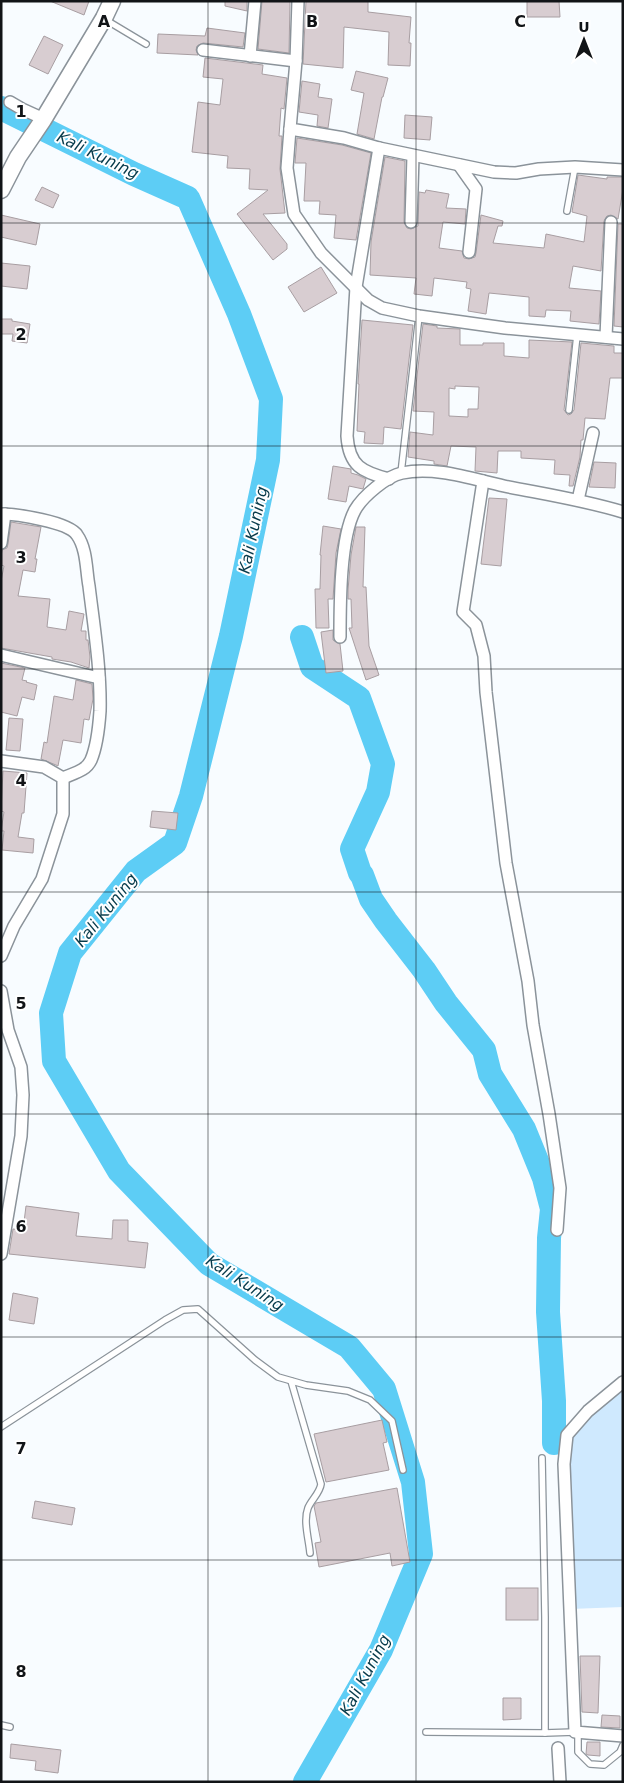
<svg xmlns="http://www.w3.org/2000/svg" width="624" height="1783" font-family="'DejaVu Sans',sans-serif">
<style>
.green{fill:#cfe9fe}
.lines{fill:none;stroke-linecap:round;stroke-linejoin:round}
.river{stroke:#5dcdf5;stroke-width:24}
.building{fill:#d8cdd1;stroke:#a89ea2;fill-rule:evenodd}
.lane-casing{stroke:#8b939a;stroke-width:8}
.street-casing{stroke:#8b939a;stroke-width:14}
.secondary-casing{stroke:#8b939a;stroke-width:19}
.lane{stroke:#fff;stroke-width:5.5}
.street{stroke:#fff;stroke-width:11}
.secondary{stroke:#fff;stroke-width:16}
.grid{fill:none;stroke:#111417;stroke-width:1;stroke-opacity:0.55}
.labels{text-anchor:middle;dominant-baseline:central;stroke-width:4;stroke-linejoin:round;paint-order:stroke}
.water-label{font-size:16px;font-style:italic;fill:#073b4b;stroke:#fff}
.grid-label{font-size:16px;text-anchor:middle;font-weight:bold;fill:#111417;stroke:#fff;stroke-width:4;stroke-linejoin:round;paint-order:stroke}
</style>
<rect width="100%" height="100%" fill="#f8fcff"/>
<!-- green -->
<path class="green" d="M623 1387V1607L570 1609 567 1435Z"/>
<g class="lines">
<!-- river -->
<g class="river">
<path d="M1 108 134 174 188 198 239 314 271 399 268 460 231 636 191 796 175 843 136 871 70 953 51 1013 54 1061 119 1171 209 1264 349 1347 384 1389 413 1482 421 1554 381 1650 305 1782"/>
<path d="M302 637 312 667 359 698 383 764 378 792 352 849 360 873 362 875 371 899 386 921 424 970 446 1003 484 1050 490 1074 524 1129 544 1178 552 1209 549 1238 548 1312 554 1401V1443"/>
</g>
</g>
<!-- building -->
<g class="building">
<path d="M50 1H89L84 15Z"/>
<path d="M225 1H247V11L225 6Z"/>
<path d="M262 1H290L289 53 258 49Z"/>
<path d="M306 1H368V12L411 17 409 43H411L410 66 388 65 389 32 344 27 343 68 303 64Z"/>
<path d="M527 1H559L560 17H527Z"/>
<path d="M207 28 245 33 243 47 203 43 197 46 196 50 198 55 157 53 158 34 205 36Z"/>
<path d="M44 36 63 45 48 74 29 65Z"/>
<path d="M205 58 263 65 262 74 287 78 284 109 281 108 279 136H282L280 169 285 213 263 214 287 244V249L273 260 237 214 268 190 249 189 250 169 227 168 228 156 192 152 198 102 220 105 223 79 203 77Z"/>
<path d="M356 71 388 78 383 97H382L374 139 357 134 364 93 351 90Z"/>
<path d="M302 81 320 84 318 97 332 99 328 128 317 126 318 115 299 112Z"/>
<path d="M405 115 432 117 430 140 404 138Z"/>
<path d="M297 138 342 145 371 153 356 240 334 238 336 215 319 214 320 201H304L306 163H295Z"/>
<path d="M385 157 405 161 404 222 407 228 411 229 418 226 419 192 425 193 426 190 449 194 446 208 466 209 465 224 443 222 439 248 462 251 464 258 469 259 475 257 476 253 481 215 503 221 502 226H498L493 243 544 248 546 234 584 242 587 216 572 212 578 175 607 179V177H623V189L618 219 611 215 607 216 604 221 601 271 573 266 569 288 601 291 599 324 570 321 571 311 546 310 545 317 529 316V297L489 293 486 314 468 311 471 289 466 288 467 282 434 278 432 296 414 294 416 278 370 275 371 242Z"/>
<path d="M42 187 59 195 53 208 35 200Z"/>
<path d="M1 215 40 224 36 245 1 237Z"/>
<path d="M618 224H623V327L614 326Z"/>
<path d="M1 263 30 266 27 289 1 286Z"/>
<path d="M321 267 337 293 304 312 288 287Z"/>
<path d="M1 319H12V321L30 324 27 343 12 341 13 334H1Z"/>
<path d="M362 320 413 325 401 429 384 427 383 444 364 443 365 432 357 431 359 384H358Z"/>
<path d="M423 324 437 326V328L460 329V345H483V343H504V356L529 358V340L572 342 564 410 568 415 571 414 574 410 581 343 614 346V353H623V378H610L605 419 585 418 583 440H581L580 457 573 486H569L570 475 554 474 555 460 521 458V451H498L497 473 475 471 476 447 451 446 447 466 434 464V461L408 457 410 432 433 435 434 412 413 411ZM455 386 479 387 478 409H468V417L449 416V388L455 389Z"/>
<path d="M594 462 616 463 615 488 589 487Z"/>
<path d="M333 466 351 469V473L358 475 366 479 363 489 349 486 346 502 328 499Z"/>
<path d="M489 498 507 499 501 566 481 564Z"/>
<path d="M11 522 41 527 35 559H37L35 572 23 570 18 596 50 599 47 627 66 630 69 611 84 614 81 631H86V640H88L90 657 89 668 71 662 52 659V657L1 648V581L4 566 1 565V557L2 550 7 548 8 544Z"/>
<path d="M323 526 341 529 336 553 333 599H328L329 628H316L315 589H320L321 555H320Z"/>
<path d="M356 527H365L363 587H366L369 646 379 675 366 680 349 628H352L351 599H348V590L351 555Z"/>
<path d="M333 630V640L340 644 343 671 326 673 321 632Z"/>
<path d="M1 663 25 668 22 680 27 681 26 682 37 685 34 700 22 697 17 716 1 712Z"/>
<path d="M76 680 92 684 93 699 89 720 84 719 81 743 63 740 58 766 56 765 41 759 44 742 47 743 54 696 73 700Z"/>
<path d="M9 718 23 719 20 751 6 750Z"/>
<path d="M3 771 27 773 24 813H22L18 837 34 839 33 853 2 850 4 831H1L4 812 1 811Z"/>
<path d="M152 811 178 813 176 830 150 827Z"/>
<path d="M26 1206 79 1213 76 1236 112 1239 113 1220H128V1241L148 1243 145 1268 9 1254 13 1229 23 1230Z"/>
<path d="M13 1293 38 1298 34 1324 9 1320Z"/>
<path d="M382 1420 387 1442 383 1443 389 1470 326 1482 314 1434Z"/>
<path d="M397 1488 410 1562 392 1566 390 1553 319 1567 315 1543 321 1542 314 1506 316 1503Z"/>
<path d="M35 1501 75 1508 72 1525 32 1518Z"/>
<rect x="506" y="1588" width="32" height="32"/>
<path d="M580 1656H600L598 1713 582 1712Z"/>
<path d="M503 1698H521V1719L503 1720Z"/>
<path d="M602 1715 620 1716V1728L601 1727Z"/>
<path d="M587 1742H600V1756L588 1755 586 1754Z"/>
<path d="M11 1744 61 1750 58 1773 35 1770 36 1761 10 1758Z"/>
</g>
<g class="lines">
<defs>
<g id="lane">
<path d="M106 20 146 44"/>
<path d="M567 211 575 167"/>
<path d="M569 410 577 335"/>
<path d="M401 473 419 316"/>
<path d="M291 1381 321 1484C320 1493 311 1500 308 1508 303 1521 309 1540 310 1553"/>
<path d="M1 1427 165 1320 183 1310 198 1309 255 1360 278 1377 306 1385 348 1391 370 1400 392 1421 403 1470"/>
<path d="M542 1458 545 1617V1733L575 1732"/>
<path d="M1 1725 10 1727"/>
<path d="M426 1732 545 1733"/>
<path d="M578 1732V1752L590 1764 604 1765 620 1752 623 1745"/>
</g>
<g id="street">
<path d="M298 1 296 61 290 129 344 138 379 148 494 172 516 173 539 169 575 167 623 170"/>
<path d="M203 50 296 61"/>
<path d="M250 56 255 1"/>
<path d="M10 102 22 109 44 119"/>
<path d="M290 129 287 168 294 214 321 253 368 300 382 308 419 316 505 328 623 339"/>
<path d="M379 148 356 287 347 436C349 466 362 472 389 479"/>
<path d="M459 165 476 189 469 252"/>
<path d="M411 222 413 156"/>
<path d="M606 337 611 222"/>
<path d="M483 481 463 612 476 625 484 656 486 692 506 863 528 981 533 1025 549 1114 560 1188 557 1230"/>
<path d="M578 500 593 433"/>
<path d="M1 514C16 514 69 522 77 535 87 549 86 570 89 586 94 627 101 670 100 711 99 726 97 746 91 760 86 771 74 773 63 778"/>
<path d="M1 543 5 514"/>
<path d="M340 637C340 605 340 537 355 510 363 496 387 476 402 473 435 466 472 479 504 486 544 494 584 500 623 512"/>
<path d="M1 655 99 678"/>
<path d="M1 761 44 767 63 778V814L42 879 14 926 1 956"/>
<path d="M1 991 8 1030 21 1067 23 1095 21 1136 1 1254"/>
<path d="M623 1382 588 1411 567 1435 564 1464 575 1732 623 1736"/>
<path d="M558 1748 560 1782"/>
</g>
<path id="secondary" d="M1 190 18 157 43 120 104 18 112 1"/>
</defs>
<!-- lane casing -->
<use href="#lane" class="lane-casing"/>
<!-- street casing -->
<use href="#street" class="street-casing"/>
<!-- secondary casing -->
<use href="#secondary" class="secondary-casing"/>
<!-- lane -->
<use href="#lane" class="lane"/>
<!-- street -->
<use href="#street" class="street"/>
<!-- secondary -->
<use href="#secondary" class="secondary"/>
</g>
<!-- grid -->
<path class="grid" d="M208 1V1782M416 1V1782M1 223H623M1 446H623M1 669H623M1 892H623M1 1114H623M1 1337H623M1 1560H623"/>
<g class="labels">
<!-- water labels -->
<g class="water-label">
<text transform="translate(98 155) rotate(26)">Kali Kuning</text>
<text transform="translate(253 530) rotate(-78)">Kali Kuning</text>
<text transform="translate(106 910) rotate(-51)">Kali Kuning</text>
<text transform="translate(245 1283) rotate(33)">Kali Kuning</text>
<text transform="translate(365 1675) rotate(-62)">Kali Kuning</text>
</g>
</g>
<g class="grid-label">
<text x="104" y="27">A</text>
<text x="312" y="27">B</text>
<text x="520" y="27">C</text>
<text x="21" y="117">1</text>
<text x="21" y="340">2</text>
<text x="21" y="563">3</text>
<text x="21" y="786">4</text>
<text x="21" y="1009">5</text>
<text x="21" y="1232">6</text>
<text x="21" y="1454">7</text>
<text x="21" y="1677">8</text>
</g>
<!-- border -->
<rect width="624" height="1783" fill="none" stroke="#111417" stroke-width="5"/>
<!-- north arrow -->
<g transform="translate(584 40)" stroke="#ffffff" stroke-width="4" paint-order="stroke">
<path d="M0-4L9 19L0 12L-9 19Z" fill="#111417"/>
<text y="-8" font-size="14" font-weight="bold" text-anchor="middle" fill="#111417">U</text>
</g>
</svg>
